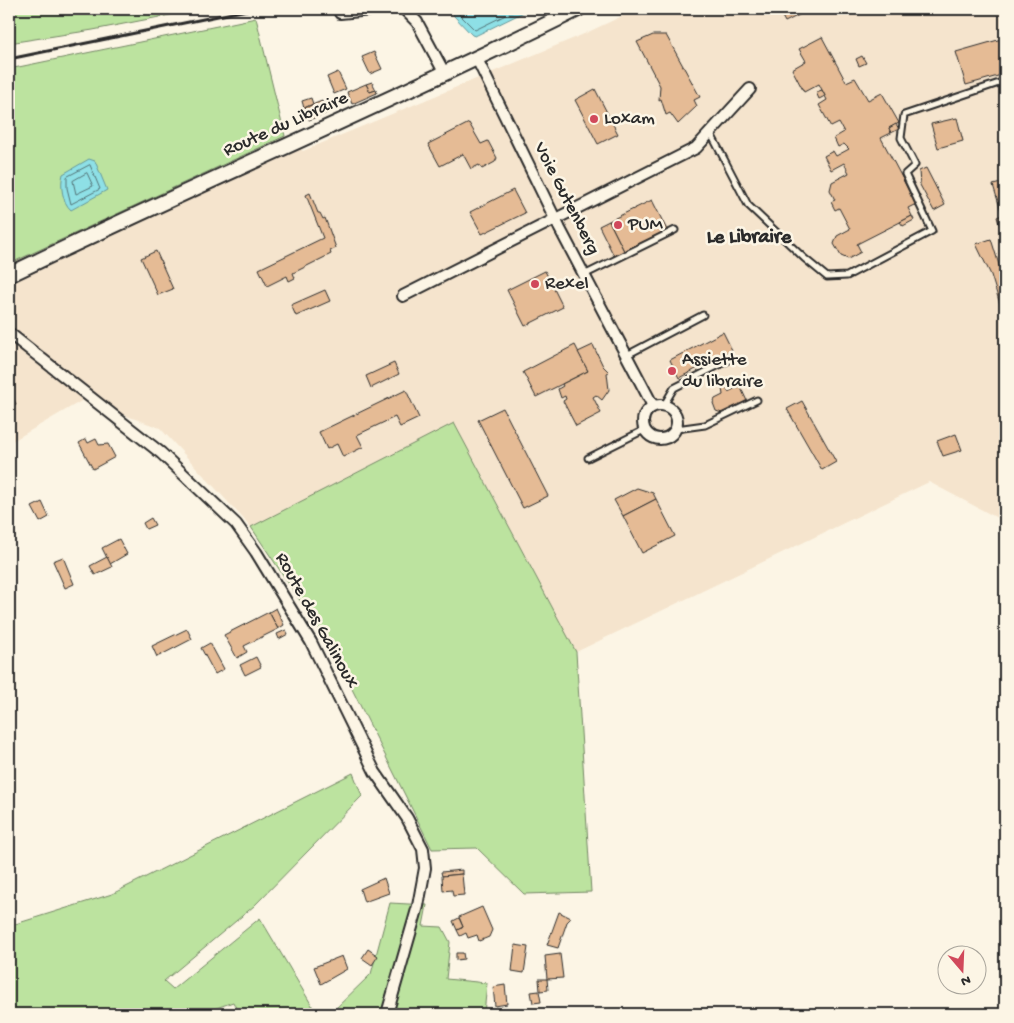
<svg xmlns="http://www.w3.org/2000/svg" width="1014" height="1023" font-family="'Gochi Hand',sans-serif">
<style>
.built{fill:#f5e4cd}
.green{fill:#bce39f;stroke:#748765}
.water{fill:#8ee0e6;stroke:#66989b}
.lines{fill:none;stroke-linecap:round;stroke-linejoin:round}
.shore{stroke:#537376;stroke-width:1}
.building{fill:#e5bb95;stroke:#2b2b2b}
.lane-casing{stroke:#2b2b2b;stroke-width:9}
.street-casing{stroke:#2b2b2b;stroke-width:14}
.secondary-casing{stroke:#2b2b2b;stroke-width:18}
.lane{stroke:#fcf5e5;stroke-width:5}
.street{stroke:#fcf5e5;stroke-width:10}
.secondary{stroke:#fcf5e5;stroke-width:14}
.rail{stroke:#2b2b2b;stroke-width:3}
.poi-dot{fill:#d1495b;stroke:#fcf5e5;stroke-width:2}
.labels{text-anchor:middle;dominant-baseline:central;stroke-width:5;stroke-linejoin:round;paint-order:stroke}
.poi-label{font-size:19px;fill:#2b2b2b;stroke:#fcf5e5;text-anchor:start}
.street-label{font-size:19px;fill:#2b2b2b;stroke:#fcf5e5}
.neighbourhood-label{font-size:20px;font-weight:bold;fill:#2b2b2b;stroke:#fcf5e5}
</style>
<rect width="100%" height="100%" fill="#fcf5e5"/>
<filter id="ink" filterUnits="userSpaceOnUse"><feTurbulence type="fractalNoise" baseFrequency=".02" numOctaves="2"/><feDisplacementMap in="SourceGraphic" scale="10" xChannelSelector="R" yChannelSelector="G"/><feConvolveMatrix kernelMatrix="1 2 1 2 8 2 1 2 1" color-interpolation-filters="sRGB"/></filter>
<g filter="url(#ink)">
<!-- built -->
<path class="built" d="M637 9H1005V522L929 482 576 652 454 423 251 527 160 428 83 400 9 443V264L285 136 303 151 584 34Z"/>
<!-- green -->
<g class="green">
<path d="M9 9H200L93 30 9 43Z"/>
<path d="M256 18 285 136 9 264V69Z"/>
<path d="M454 423 576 652 591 892 524 894 477 848 432 849 331 647 251 527Z"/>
<path d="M353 773 362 796 254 906 164 981 173 989 260 918 317 1014H239L233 1002 200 1014H9V926L112 894Z"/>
<path d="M390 903 427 905 423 926 442 927 450 942 446 979 487 983 484 1014H330L371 974Z"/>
</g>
<!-- water -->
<g class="water">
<path d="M452 9H530L475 36 472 35 454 16Z"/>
<path d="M89 159 95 161 107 190 71 210C62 202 60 185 63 174Z"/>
</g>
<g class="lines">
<!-- shore -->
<g class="shore">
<path d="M457 9 458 13 475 30 518 9"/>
<path d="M90 165 100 189 71 204 67 188V177Z"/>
<path d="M87 173 93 186 76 194 73 181Z"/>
</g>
</g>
<!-- building -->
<g class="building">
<path d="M778 9H798L801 14 785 22Z"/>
<path d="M653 35H666L700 97 694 100 697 106 678 124 670 113 666 115 661 99 659 100 660 86 637 42Z"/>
<path d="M822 37 846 82 855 78 868 100 882 93 899 123 889 128 891 133 881 138 916 204 908 208 912 216 857 244 861 252 848 259 841 256 834 244 837 236 850 229 839 208 835 210 831 202 835 200 830 190 832 182 849 173 844 163 831 170 824 156 833 151 836 156 849 149 844 144 838 147 834 138 844 132 839 123 831 127 819 105 827 100 819 84 804 92 792 69 806 61 799 49Z"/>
<path d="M1005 38V74L966 85 956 52Z"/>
<path d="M374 52 382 69 370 74 362 57Z"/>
<path d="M862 56 866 63 859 66 856 59Z"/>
<path d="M338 72 346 89 334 94 327 77Z"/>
<path d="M372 82 376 90 370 92 366 84Z"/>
<path d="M366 84 370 92 376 90 377 93 352 104 347 92Z"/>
<path d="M595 89 618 134 598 144 575 100Z"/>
<path d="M822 90 825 96 819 99 816 92Z"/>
<path d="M311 98 313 104 304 108 302 101Z"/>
<path d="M322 101 327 113 309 120 304 108Z"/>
<path d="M957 118 963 141 938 148 931 124Z"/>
<path d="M469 123 481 144 488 141 497 158 495 162 482 169 479 165 471 169 463 154 440 166 428 144Z"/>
<path d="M896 124 899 129 891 133 889 128Z"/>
<path d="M926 168 945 205 934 211 920 185 919 171Z"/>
<path d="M1005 182V224L993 185Z"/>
<path d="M513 190 525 213 482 234 470 212Z"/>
<path d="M310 193 318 213H320L323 219 325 218 336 248 330 251 331 254 293 273 295 278 289 281 287 276 267 286 259 269 323 238 306 195Z"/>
<path d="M652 200 667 230 624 251 609 221Z"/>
<path d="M1002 215 1005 232 1002 233 997 217Z"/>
<path d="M912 216 914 220 903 226 900 222Z"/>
<path d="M609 221 624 251 614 256 599 226Z"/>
<path d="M991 239 1005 284V320L991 275 976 244Z"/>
<path d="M156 251 173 289 158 295 141 258Z"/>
<path d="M545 271 563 307 525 326 507 290Z"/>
<path d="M325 290 330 301 296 316 291 305Z"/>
<path d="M723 332 732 350 679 378 670 360Z"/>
<path d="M575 345 588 371 536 397 523 372Z"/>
<path d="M593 345 603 366 609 372 607 373 609 390 602 400 596 395 593 397 601 413 576 426 563 401 566 399 565 396 561 398 558 389 563 386 562 384 588 371 578 352Z"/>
<path d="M394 363 399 374 371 388 366 376Z"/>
<path d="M740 386 747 401 722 413 716 411 713 403 715 399 723 395 722 388 725 387 728 392Z"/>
<path d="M9 390 16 404 9 409Z"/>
<path d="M406 390 419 418 400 427 395 417 357 435 363 447 343 457 337 444 327 449 319 432Z"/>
<path d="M802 401 836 462 822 470 787 409Z"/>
<path d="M503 408 548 496 523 508 478 420Z"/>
<path d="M956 434 962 450 943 456 937 441Z"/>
<path d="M86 439 88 443 96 439 99 445 108 444 115 457 93 469 79 443Z"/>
<path d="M637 488 653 493 656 499 623 516 614 500Z"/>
<path d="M656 499 675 536 642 553 623 516Z"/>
<path d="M42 502 49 517 40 522 32 507Z"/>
<path d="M151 518 155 525 146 529 143 523Z"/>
<path d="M119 539 127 554 110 564 102 548Z"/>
<path d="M63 557 74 584 65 588 53 561Z"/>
<path d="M107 557 112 567 95 575 90 566Z"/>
<path d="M276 608 284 625 278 629 269 612Z"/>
<path d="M269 612 278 629 244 646 247 652 237 658 224 635Z"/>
<path d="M187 629 192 639 157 657 152 646Z"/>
<path d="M286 630 288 634 279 639 277 634Z"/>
<path d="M210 643 224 669 215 674 201 648Z"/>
<path d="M256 657 261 667 245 675 240 665Z"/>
<path d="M462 870V874L442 876 441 872Z"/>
<path d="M462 874 464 895 453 896 452 890 443 891 442 876Z"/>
<path d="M384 878 389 893 364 902 360 889Z"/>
<path d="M482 907 492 930 489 937 479 941 477 935 468 938 466 933 460 936 457 930 463 927 459 917Z"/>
<path d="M559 912 571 918 567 922 558 948 547 945Z"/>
<path d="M459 918 463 927 457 930 453 921Z"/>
<path d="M515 945 528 947 524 973 512 971Z"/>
<path d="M368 949 378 956 372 965 362 958Z"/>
<path d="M456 953H463L464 959 456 960Z"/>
<path d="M560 954 563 978 547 979 545 956Z"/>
<path d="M342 956 347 969 321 984 314 967Z"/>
<path d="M539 979H547L548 990 540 991Z"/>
<path d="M505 985 507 1004 495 1006 493 987Z"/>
<path d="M539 991 541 1002 533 1003 531 992Z"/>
</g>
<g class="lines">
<defs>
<g id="lane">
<path d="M710 132 748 205 804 258 827 277 847 276 932 231 905 174 915 165 901 138 904 115 1005 81"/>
<path d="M584 275 675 230"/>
<path d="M627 355 703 315"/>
<path d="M664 405 674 388 731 359"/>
<path d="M676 429 705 425 757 400"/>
<path d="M588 458 644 430"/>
</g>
<g id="street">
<path d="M404 9 417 22 445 74"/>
<path d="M340 13 381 9"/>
<path d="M477 59 560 229 653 406"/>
<path d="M403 296 696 148 750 89"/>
<path d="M9 333 161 453 236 524 256 552 311 642 375 772 407 818 423 849 425 868 418 906 387 1014"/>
<circle cx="660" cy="422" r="17"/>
</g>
<path id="secondary" d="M9 275C197 184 391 102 578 9"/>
</defs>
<!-- lane casing -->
<use href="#lane" class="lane-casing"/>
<!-- street casing -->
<use href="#street" class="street-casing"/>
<!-- secondary casing -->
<use href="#secondary" class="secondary-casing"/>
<!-- lane -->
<use href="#lane" class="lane"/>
<!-- street -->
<use href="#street" class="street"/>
<!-- secondary -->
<use href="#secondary" class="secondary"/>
<!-- rail -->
<path class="rail" d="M9 59 252 9"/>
</g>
</g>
<!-- markers -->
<g class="poi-dot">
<circle cx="594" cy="119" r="5"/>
<circle cx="618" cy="225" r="5"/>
<circle cx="535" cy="284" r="5"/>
<circle cx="672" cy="371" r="5"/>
</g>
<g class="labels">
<!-- poi labels -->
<g class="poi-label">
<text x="604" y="119">Loxam</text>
<text x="628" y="225">PUM</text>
<text x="545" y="284">Rexel</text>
<text x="682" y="360">Assiette<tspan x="682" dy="22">du libraire</tspan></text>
</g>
<!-- street labels -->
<g class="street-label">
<text transform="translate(286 125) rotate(-24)">Route du Libraire</text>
<text transform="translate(566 199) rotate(63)">Voie Gutenberg</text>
<text transform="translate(316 621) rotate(61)">Route des Galinoux</text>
</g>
<!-- neighbourhood labels -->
<g class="neighbourhood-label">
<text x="749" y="238">Le Libraire</text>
</g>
</g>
<!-- margin -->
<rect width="1014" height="1023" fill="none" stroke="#fcf5e5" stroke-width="30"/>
<rect x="15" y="15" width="984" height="993" fill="none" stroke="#2b2b2b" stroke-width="2" filter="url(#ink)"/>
<!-- north arrow -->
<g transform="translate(962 970) rotate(161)"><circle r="24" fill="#fcf5e5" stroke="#a8a49b"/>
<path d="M0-4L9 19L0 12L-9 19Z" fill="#d1495b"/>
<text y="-8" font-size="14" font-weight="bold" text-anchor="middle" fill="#2b2b2b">N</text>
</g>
</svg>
